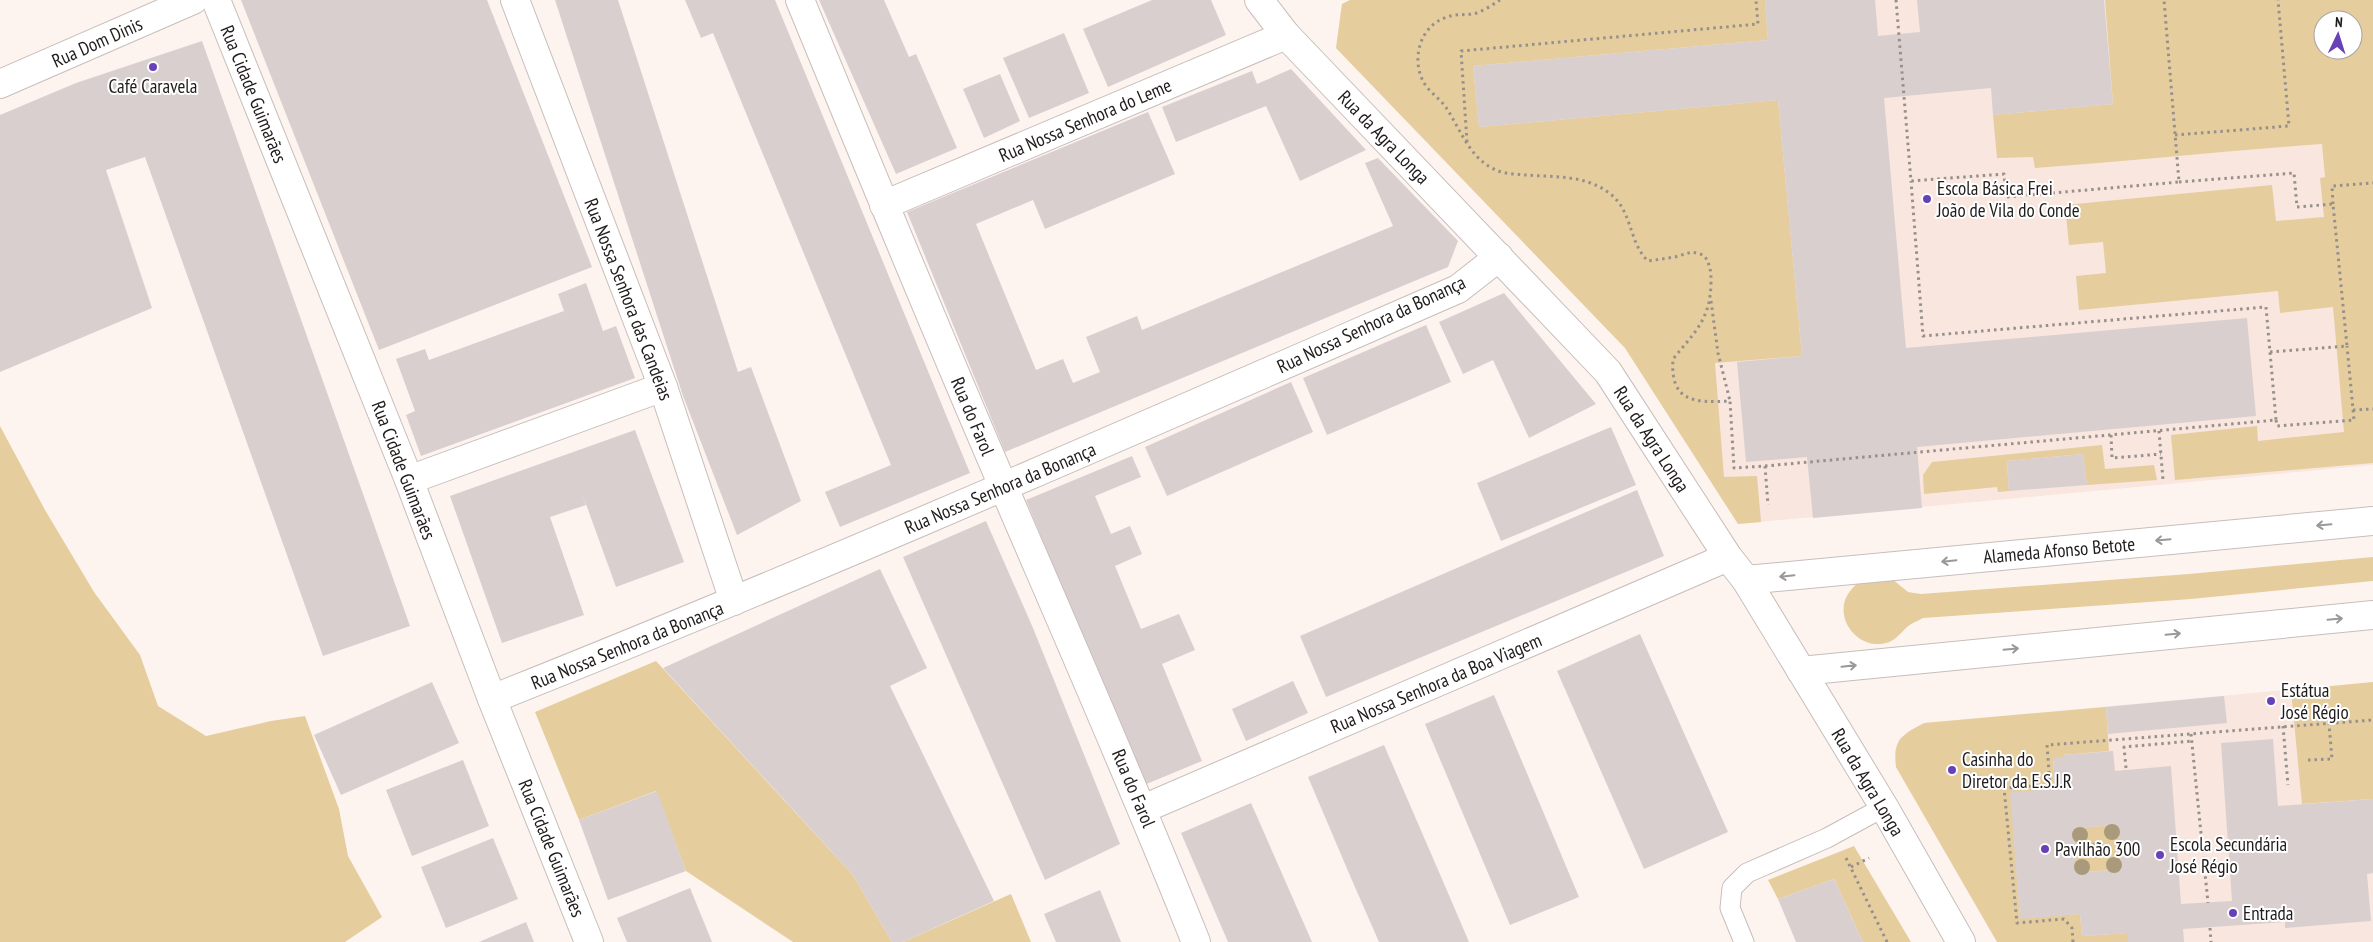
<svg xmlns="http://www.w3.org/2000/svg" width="2373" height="942" font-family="'PT Sans Narrow',sans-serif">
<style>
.built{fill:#f8e6df;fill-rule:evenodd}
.green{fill:#e6cd9d;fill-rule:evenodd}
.building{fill:#d9cfcf;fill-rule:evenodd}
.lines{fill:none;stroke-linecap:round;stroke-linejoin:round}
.service-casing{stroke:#c7bebb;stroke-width:21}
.minor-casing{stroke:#c7bebb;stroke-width:30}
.tertiary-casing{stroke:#c7bebb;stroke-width:30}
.path{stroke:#96908d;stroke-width:3;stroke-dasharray:2.5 4;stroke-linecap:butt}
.service{stroke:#fff;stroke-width:19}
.minor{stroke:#fff;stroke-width:28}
.tertiary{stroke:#fff;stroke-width:28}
.tree{fill:#aa9a7c}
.oneway{stroke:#9a9998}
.poi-dot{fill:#6840b8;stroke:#fff;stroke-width:2}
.labels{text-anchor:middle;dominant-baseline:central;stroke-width:4;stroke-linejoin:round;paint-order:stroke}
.street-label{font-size:19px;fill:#1f1c1b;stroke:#fff}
.poi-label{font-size:19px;fill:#1f1c1b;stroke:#fff;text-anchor:start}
</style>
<rect width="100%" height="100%" fill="#fdf4f0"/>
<!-- built -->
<g class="built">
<path d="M1350 0H2373V465L1738 524 1625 348 1336 48 1342 4ZM2323 20H2353V50H2323Z"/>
<path d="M2373 682V942H1997L1896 767 1895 750 1899 739 1924 723Z"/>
</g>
<!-- green -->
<g class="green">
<path d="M1350 0H1765L1768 40 1473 66 1479 127 1778 100 1802 356 1715 363 1724 477 1757 476 1761 522 1738 524 1625 348 1336 48 1342 4Z"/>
<path d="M2105 0H2373V463L2175 480 2171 435 2257 426 2258 441 2344 432 2333 307 2280 313 2278 291 2079 310 2076 276 2106 273 2103 242 2069 245 2065 205 2272 185 2276 221 2324 217 2320 178 2325 177 2322 144C2226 151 2131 161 2035 168L2033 157 1997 158 1993 115 2113 104ZM2323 20H2353V50H2323Z"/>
<path d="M0 426 45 510 94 592 140 655 158 706 206 736 271 721 305 716 339 809 348 856 382 917 345 942H0Z"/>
<path d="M2102 445 2105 469 2154 465 2157 480 2087 485 2083 454 2007 461 2009 491 1998 492 1997 487 1924 494 1923 475 1932 462Z"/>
<path d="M2373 557V581L2191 599 1923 618C1918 621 1911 623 1906 628 1898 636 1893 643 1881 644 1857 646 1838 622 1845 600 1848 592 1854 587 1859 581L1892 579 1908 592 1921 594 2189 574Z"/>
<path d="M656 661 853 875 892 942H793L686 871 656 791 579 820 535 712Z"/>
<path d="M2373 682V799L2302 804 2291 690Z"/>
<path d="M2106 707 2109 751 2063 755V758H2053L2055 789 2011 793 2020 918 2080 914 2082 936 2128 933V942H1997L1896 767C1893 740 1901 735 1924 723Z"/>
<path d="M2118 825 2121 869 2077 873 2074 828Z"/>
<path d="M1854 846 1911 942H1863L1834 879 1778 899 1768 880Z"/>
<path d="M1011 894 1031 942H903Z"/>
</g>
<!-- building -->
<g class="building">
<path d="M241 0H487L592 267 379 350Z"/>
<path d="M555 0H618L738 372 751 367 801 501 737 535 683 396Z"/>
<path d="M685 0H775L970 473 840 527 825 492 891 465 713 33 701 38Z"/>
<path d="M819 0H884L909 57 916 54 957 148 896 174Z"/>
<path d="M1152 0H1211L1226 35 1108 87 1083 29Z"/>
<path d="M1765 0H1875L1878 36 1920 32 1917 0H2104L2113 104 1993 115 1991 88 1884 98 1906 348 2247 318 2256 416 1917 447 1922 508 1813 518 1807 457 1746 462 1737 362 1802 356 1778 100 1479 127 1473 66 1768 40Z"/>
<path d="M1064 33 1089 93 1029 118 1003 58Z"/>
<path d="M202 41 410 626 323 656 145 157 106 170 152 308 0 372V115L76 83Z"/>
<path d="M1291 69 1366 150 1300 181 1266 106 1176 142 1162 107 1252 71 1257 84Z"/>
<path d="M1000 74 1020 121 984 138 963 89Z"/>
<path d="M1148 112 1175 174 1045 229 1033 200 976 224 1036 370 1063 359 1073 383 1100 372 1086 337 1137 316 1142 330 1393 226 1365 163 1378 158 1458 241 1448 267 1005 452 907 212Z"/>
<path d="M586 283 603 331 616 326 635 378 421 456 406 415 415 411 396 359 425 349 429 360 564 311 558 294Z"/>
<path d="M1504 293 1596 404 1529 438 1493 360 1463 374 1439 322Z"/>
<path d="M1426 325 1451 382 1327 435 1303 378Z"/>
<path d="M1291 382 1313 432 1167 496 1145 447Z"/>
<path d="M1611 427 1636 485 1501 541 1477 483Z"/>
<path d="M635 430 684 562 616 587 582 493 586 505 550 517 584 615 502 643 450 496Z"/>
<path d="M2083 454 2087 485 2009 491 2007 461Z"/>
<path d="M1132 456 1141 477 1095 496 1111 534 1130 526 1142 554 1115 566 1141 629 1179 614 1195 650 1162 664 1202 761 1144 785 1026 500Z"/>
<path d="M1637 490 1664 556 1326 697 1300 636Z"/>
<path d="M986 521 1033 628 1120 844 1045 880 903 557Z"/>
<path d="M880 569 927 668 890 686 994 901 903 942H892L853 875 663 668Z"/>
<path d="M1640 634 1728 832 1644 869 1557 671Z"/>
<path d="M1293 681 1308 713 1246 741 1232 709Z"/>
<path d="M432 682 459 743 341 795 314 735Z"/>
<path d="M1494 695 1579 897 1510 925 1425 724Z"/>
<path d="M2224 696 2227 723 2108 734 2106 707Z"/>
<path d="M2273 739 2278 806 2373 799V873L2367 874 2371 921 2285 928V922L2183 929 2184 942H2128V933L2082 936 2080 914 2020 919 2010 792 2055 789 2053 758H2063V755L2113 751 2115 771 2171 766 2181 904 2232 901 2221 743ZM2118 825 2121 869 2077 873 2074 828Z"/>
<path d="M1384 745 1442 879 1469 942H1379L1351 878 1308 777Z"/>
<path d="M463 760 489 826 412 856 386 790Z"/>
<path d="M1947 766H1958L1957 775 1947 774Z"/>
<path d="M657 791 686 871 608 900 579 820Z"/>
<path d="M1251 803 1266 837 1312 942H1228L1181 833Z"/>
<path d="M493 838 518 899 446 928 421 867Z"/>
<path d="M1834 879 1863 942H1796L1778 899Z"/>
<path d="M690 888 712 942H627L617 918Z"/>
<path d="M1100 890 1121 942H1056L1044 914Z"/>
<path d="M526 922 534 942H479Z"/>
</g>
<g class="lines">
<defs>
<path id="service" d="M1744 942 1730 908 1732 888 1747 873 1827 838 1884 807"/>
<g id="minor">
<path d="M515 0 663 387 734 601"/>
<path d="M800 0C867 163 934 326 1004 488 1069 639 1135 789 1196 942"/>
<path d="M1259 0 1286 35 1608 372 1728 557 1746 580 1884 807 1961 942"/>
<path d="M0 84 193 0"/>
<path d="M884 205 1286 35"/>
<path d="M409 480 663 387"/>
<path d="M1746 580 2373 521"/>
<path d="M1801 671 2373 615"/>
<path d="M492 699C817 570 1137 429 1458 289L1499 257"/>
<path d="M1143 809 1728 557"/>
</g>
<path id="tertiary" d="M216 0 409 480 492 699 589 942"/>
</defs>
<!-- service casing -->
<use href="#service" class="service-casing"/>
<!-- minor casing -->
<use href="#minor" class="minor-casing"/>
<!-- tertiary casing -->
<use href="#tertiary" class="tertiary-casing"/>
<!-- path -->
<g class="path">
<path d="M1500 0C1492 5 1482 12 1473 14 1464 15 1455 14 1447 17 1419 26 1411 60 1424 83 1430 93 1441 99 1447 109 1460 129 1469 156 1492 168 1502 174 1514 174 1525 175 1554 177 1586 175 1609 193 1633 210 1628 242 1648 261L1675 257 1692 252 1704 255C1711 266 1711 272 1711 284 1710 320 1694 333 1673 359 1670 402 1694 403 1730 401L1734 468 1765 466 1768 505"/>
<path d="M1896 0 1911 181 2004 174 2006 197 2179 182 2164 0"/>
<path d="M2175 135 2289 126 2278 0"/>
<path d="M1467 142 1461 51 1758 24 1756 0"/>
<path d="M2179 182 2294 173 2297 207 2333 204 2347 346 2270 352"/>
<path d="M2333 204 2332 186 2373 183"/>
<path d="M1711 301 1718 353 1730 401"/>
<path d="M2353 410 2373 409"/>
<path d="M2276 420 2277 426 2354 420 2347 346"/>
<path d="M2159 431 2163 480"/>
<path d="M2111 435 2112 458 2161 454"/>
<path d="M1765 466 2276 420 2266 307 1923 336 1911 181"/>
<path d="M2283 726 2288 785"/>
<path d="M2191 734 2208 903"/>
<path d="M2308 760 2332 759 2329 724"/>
<path d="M2126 768 2124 747 2192 741"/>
<path d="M1846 858 1887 942"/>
<path d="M1851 867 1869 858"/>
<path d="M2210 928 2211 942"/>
<path d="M2073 942 2072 928 2064 919 2017 923 2004 788 2050 785 2047 745 2373 720"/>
</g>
<!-- service -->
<use href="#service" class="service"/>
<!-- minor -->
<use href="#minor" class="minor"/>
<!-- tertiary -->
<use href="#tertiary" class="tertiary"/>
</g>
<!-- trees -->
<g class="tree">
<circle cx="2112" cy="832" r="8"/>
<circle cx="2080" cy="835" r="8"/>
<circle cx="2097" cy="850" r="8"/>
<circle cx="2114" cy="865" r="8"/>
<circle cx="2082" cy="867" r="8"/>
</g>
<!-- one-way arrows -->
<defs><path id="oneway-shaft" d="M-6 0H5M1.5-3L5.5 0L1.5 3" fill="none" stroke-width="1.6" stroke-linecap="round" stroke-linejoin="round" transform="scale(1.25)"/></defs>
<g class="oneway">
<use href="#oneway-shaft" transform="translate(2324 525) rotate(175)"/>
<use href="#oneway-shaft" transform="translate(2163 540) rotate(175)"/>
<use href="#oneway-shaft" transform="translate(1949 561) rotate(174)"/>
<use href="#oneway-shaft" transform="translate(1787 576) rotate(174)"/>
<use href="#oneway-shaft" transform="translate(2335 619) rotate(-5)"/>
<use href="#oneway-shaft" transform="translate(2173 634) rotate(-5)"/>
<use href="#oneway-shaft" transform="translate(2011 649) rotate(-5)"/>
<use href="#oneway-shaft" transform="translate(1849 666) rotate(-6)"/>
</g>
<!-- markers -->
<g class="poi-dot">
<circle cx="153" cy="67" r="5"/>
<circle cx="1927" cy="199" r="5"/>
<circle cx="2271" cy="701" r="5"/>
<circle cx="1952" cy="770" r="5"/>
<circle cx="2045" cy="849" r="5"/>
<circle cx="2160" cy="855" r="5"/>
<circle cx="2233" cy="913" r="5"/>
</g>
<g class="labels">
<!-- street labels -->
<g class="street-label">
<text transform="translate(97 42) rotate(-24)">Rua Dom Dinis</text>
<text transform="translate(254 94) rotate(68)">Rua Cidade Guimarães</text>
<text transform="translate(1085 120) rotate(-23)">Rua Nossa Senhora do Leme</text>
<text transform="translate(1384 137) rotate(46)">Rua da Agra Longa</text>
<text transform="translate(629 299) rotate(69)">Rua Nossa Senhora das Candeias</text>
<text transform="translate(1371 324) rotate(-25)">Rua Nossa Senhora da Bonança</text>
<text transform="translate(973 416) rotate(67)">Rua do Farol</text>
<text transform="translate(1652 439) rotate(57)">Rua da Agra Longa</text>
<text transform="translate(404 470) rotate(69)">Rua Cidade Guimarães</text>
<text transform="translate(1000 488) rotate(-23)">Rua Nossa Senhora da Bonança</text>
<text transform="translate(2059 550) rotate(-5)">Alameda Afonso Betote</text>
<text transform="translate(627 645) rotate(-22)">Rua Nossa Senhora da Bonança</text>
<text transform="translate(1436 683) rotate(-23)">Rua Nossa Senhora da Boa Viagem</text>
<text transform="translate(1868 782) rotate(59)">Rua da Agra Longa</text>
<text transform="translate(1134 788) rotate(67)">Rua do Farol</text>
<text transform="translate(552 848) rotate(68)">Rua Cidade Guimarães</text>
</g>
<!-- poi labels -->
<g class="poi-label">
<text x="153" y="86" text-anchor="middle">Café Caravela</text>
<text x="1937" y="188">Escola Básica Frei<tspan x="1937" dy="22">João de Vila do Conde</tspan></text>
<text x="2281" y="690">Estátua<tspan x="2281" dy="22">José Régio</tspan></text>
<text x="1962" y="759">Casinha do<tspan x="1962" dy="22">Diretor da E.S.J.R</tspan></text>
<text x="2170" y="844">Escola Secundária<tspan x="2170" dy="22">José Régio</tspan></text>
<text x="2055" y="849">Pavilhão 300</text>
<text x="2243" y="913">Entrada</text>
</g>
</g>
<!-- north arrow -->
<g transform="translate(2338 35) rotate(4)"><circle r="24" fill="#ffffff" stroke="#a5a4a4"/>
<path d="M0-4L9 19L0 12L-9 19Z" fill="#6840b8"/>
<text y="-8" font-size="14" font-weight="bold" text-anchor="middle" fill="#1f1c1b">N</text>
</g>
</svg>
